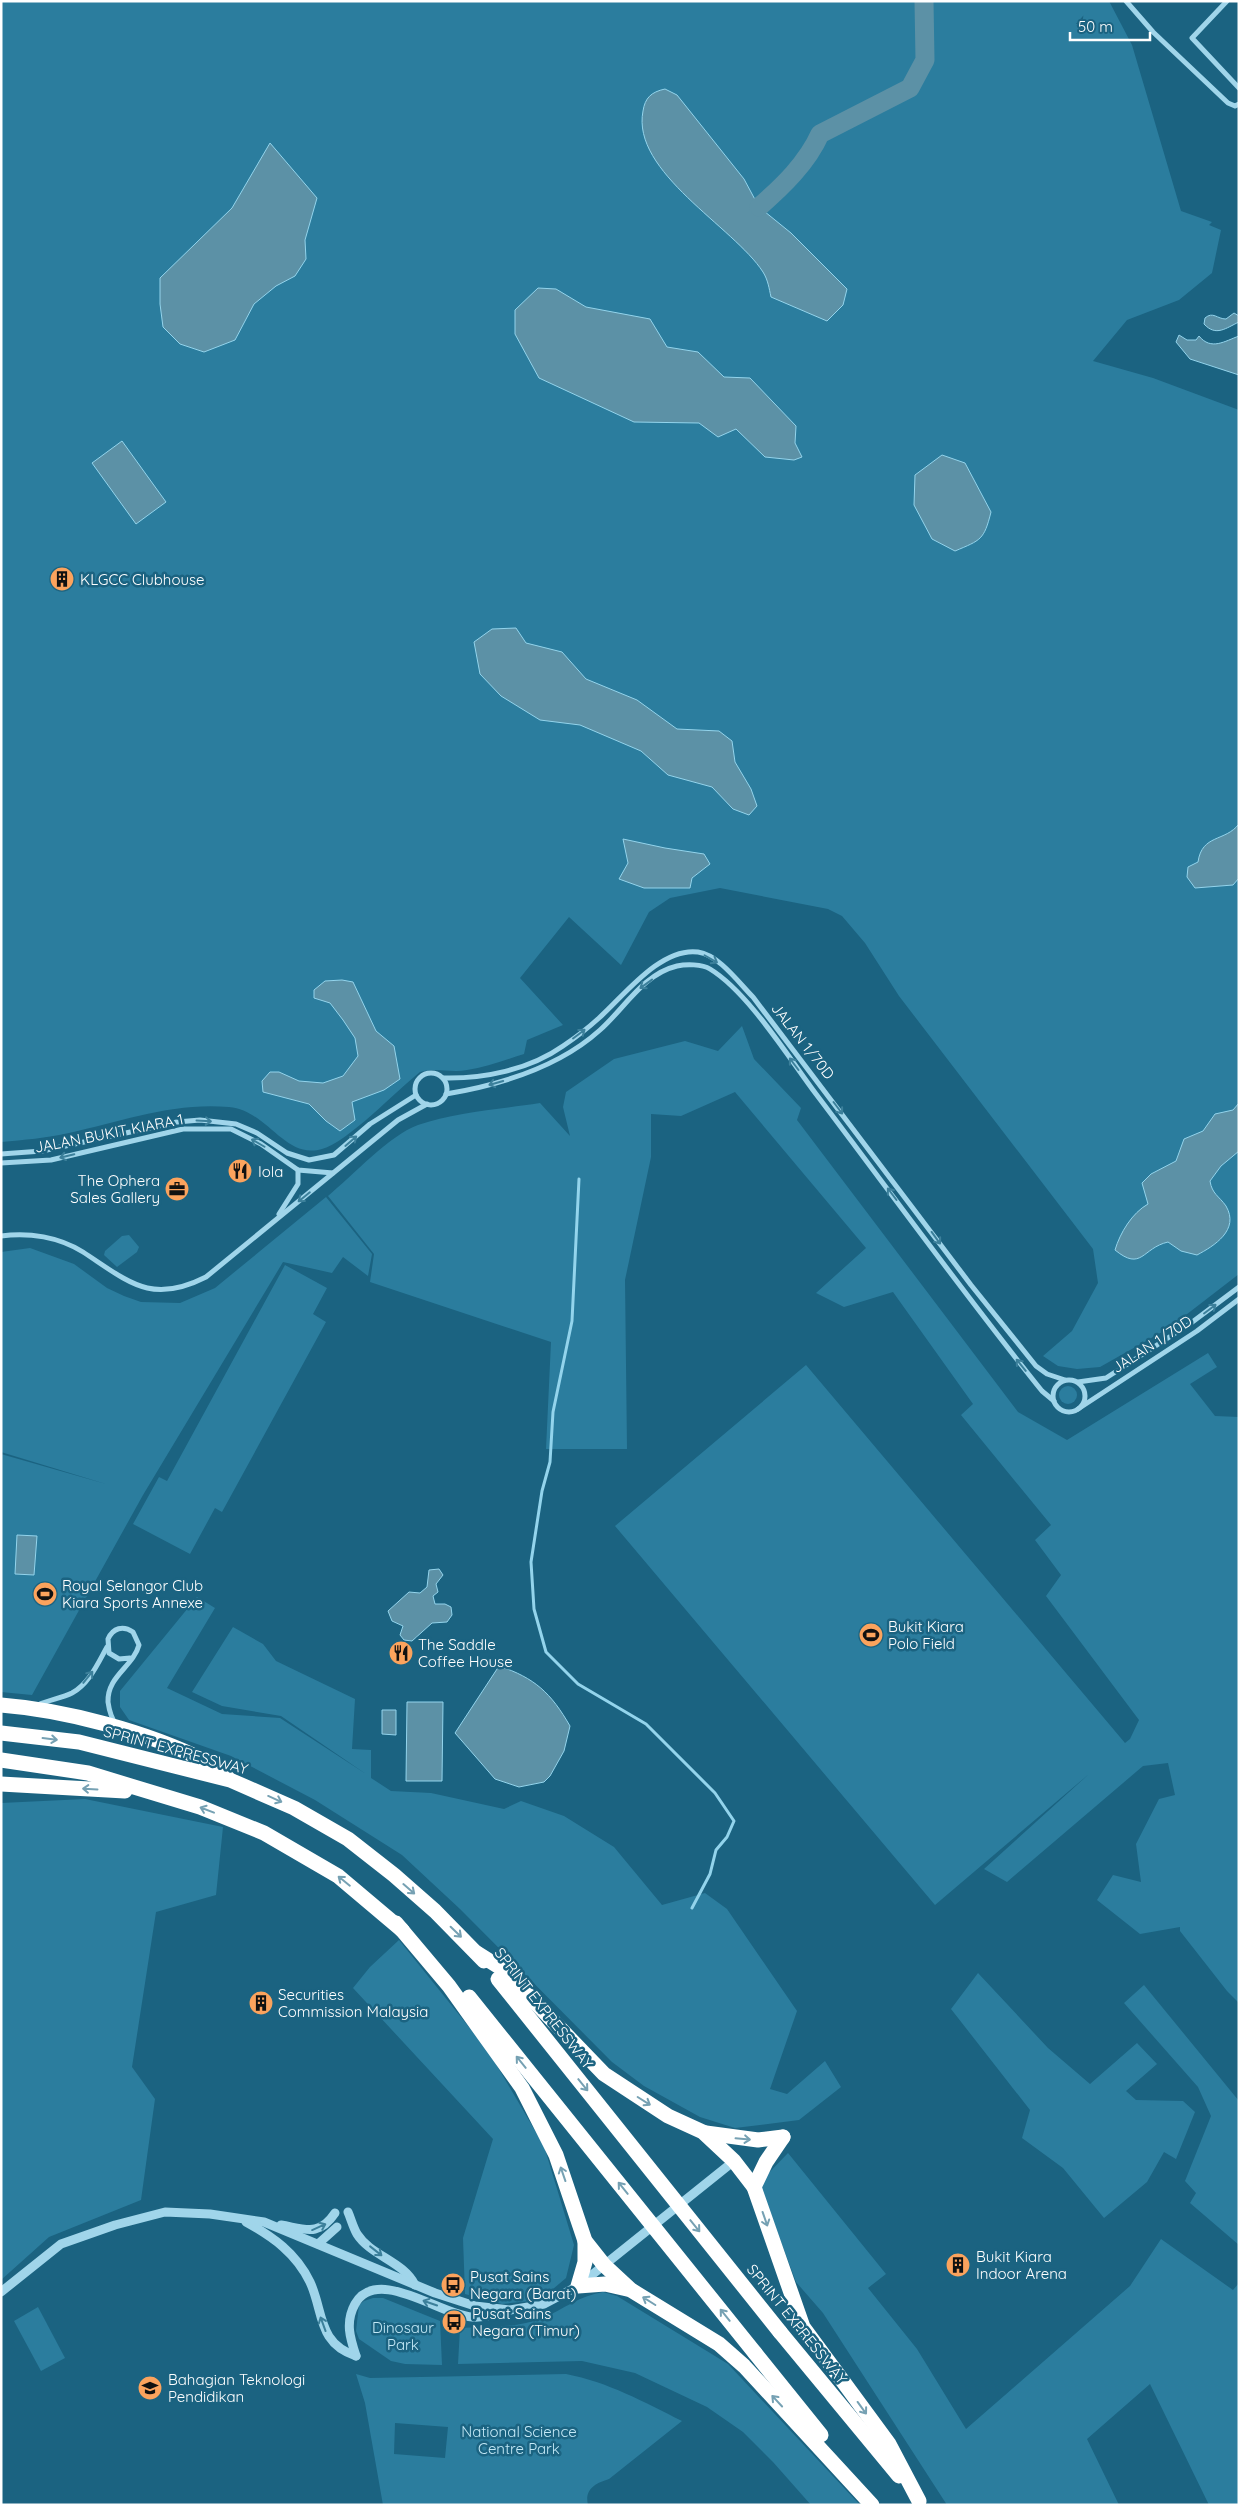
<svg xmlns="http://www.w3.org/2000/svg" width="1240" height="2506" font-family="Quicksand,sans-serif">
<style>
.green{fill:#2b7d9e;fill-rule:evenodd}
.water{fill:#5c91a6;stroke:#93d4ec}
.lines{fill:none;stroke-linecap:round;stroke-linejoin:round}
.stream{stroke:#93d4ec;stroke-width:3}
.river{stroke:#5c91a6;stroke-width:19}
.minor{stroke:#a0d5ea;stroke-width:5}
.tertiary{stroke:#a0d5ea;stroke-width:9}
.motorway{stroke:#fff;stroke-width:15}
.motorway-bridge{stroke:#fff;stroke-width:15}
.oneway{stroke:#3c809b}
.oneway2{stroke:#76a1b3}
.labels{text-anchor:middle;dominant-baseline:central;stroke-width:5;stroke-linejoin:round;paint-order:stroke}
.poi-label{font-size:15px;fill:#fff;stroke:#1b6381;text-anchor:start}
.street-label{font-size:15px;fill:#fff;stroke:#1b6381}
.park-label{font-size:15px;fill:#c4e9f7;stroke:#1b6381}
</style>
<rect width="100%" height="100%" fill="#1b6381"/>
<!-- green -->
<g class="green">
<path d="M1 1H1109L1132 45 1181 211 1212 222 1209 225 1221 230 1212 273 1179 300 1127 320 1093 361 1153 378 1239 410V1274L1169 1328 1100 1367 1077 1369 1058 1366 1043 1356 1072 1331 1098 1283 1093 1249 899 996 865 943 842 916 828 909 720 888 670 898 649 912 621 965 569 917 520 978 563 1025 527 1040 524 1054C505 1060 486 1067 467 1070 450 1073 436 1067 420 1072 396 1091 348 1142 322 1149 284 1160 269 1111 229 1107 174 1102 122 1121 69 1133 46 1138 24 1140 1 1142Z"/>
<path d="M742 1026 754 1059 801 1108 797 1120 1018 1412 1067 1440 1208 1353 1217 1367 1190 1384 1215 1416 1239 1417V2003L1227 1991 1180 1931V1927L1140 1934 1097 1900 1113 1875 1141 1882 1136 1844 1159 1799 1175 1795 1168 1763 1143 1766 1007 1882 984 1869 1089 1774 935 1905 615 1526 806 1365 1125 1743 1130 1739 1139 1720 1046 1596 1061 1575 1035 1540 1051 1525 961 1415 973 1404 893 1292 844 1307 816 1293 866 1248 735 1092 681 1116 651 1114V1157L625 1280 627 1449H546L551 1342 370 1282 374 1254 328 1196C352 1176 390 1135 418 1125 455 1112 502 1109 540 1103L570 1136 563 1107 566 1092 614 1059 685 1041 718 1051Z"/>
<path d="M326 1197 372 1254 368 1276 343 1257 332 1273 283 1262 143 1495 32 1695 1 1692V1454L106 1484 1 1452V1252L30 1248 74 1264 107 1288 124 1296 141 1302 180 1303 215 1288Z"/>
<path d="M129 1235 139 1247 137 1252 117 1267 104 1255 105 1251 122 1236Z"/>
<path d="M285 1265 327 1288 313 1314 326 1322 222 1512 215 1508 190 1554 133 1524 159 1477 167 1481Z"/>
<circle cx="1068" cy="1395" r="9"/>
<path d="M197 1597 215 1608 167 1688 222 1714 280 1718 366 1774 281 1716 222 1706 192 1692 233 1627 263 1644 276 1661 355 1699 352 1749 371 1750V1778L391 1791 431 1793 504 1809 521 1801 564 1816 614 1847 662 1905 705 1893 727 1909 797 2011 770 2089 787 2094 825 2061 841 2087 799 2120 735 2128 700 2117 644 2086 612 2062 460 1909 402 1855 315 1800 231 1756 129 1720 120 1707V1691Z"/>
<path d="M85 1799 223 1827 216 1895 156 1912 132 2067 155 2099 141 2200 49 2237 1 2280V1803Z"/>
<path d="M399 1940 489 2052 544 2146 574 2245 566 2278 540 2300 502 2304 465 2294 463 2238 493 2139 353 1988 370 1967Z"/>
<path d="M978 1973 1048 2048 1090 2084 1137 2043 1157 2064 1126 2091 1136 2100 1183 2101 1195 2112 1176 2159 1164 2152 1147 2182 1104 2218 1063 2168 1022 2138 1030 2110 951 2009Z"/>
<path d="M1144 1985 1239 2101V2245L1190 2203 1196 2193 1185 2181 1211 2116 1198 2087 1124 2003Z"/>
<path d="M788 2153 886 2274 868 2288 917 2349 966 2429 1130 2286 1161 2239 1233 2290 1239 2283V2505H1209L1150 2384 1087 2439 1119 2505H947L823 2313 796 2282 759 2183Z"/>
<path d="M603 2292 617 2296 728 2364 860 2505H811L773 2462 743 2432 707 2407 635 2373 582 2361 458 2364 460 2328C487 2327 517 2328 543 2318 564 2309 579 2296 603 2292Z"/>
<path d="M373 2298H383L440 2321 442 2365 405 2364 391 2361 359 2339 356 2331 359 2305 364 2301Z"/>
<path d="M38 2307 65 2358 41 2371 14 2321Z"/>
<path d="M356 2374 370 2378 566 2374C608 2382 644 2402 682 2421L609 2479C596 2483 584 2489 588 2505H383L365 2403ZM395 2423 448 2427 445 2458 394 2454Z"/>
</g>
<!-- water -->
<g class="water">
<path d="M665 89 677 95 744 179 759 207 791 233 847 289 843 305 827 321 771 297C769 288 768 280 763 272 734 227 631 172 643 111 645 98 651 92 665 89Z"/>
<path d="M270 143 317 198 305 240 306 259 295 276 276 286 254 304 235 340 204 352 180 344 163 327 160 304V278L232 208Z"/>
<path d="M538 288 556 289 586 307 650 319 667 347 698 352 724 377 750 378 796 426 795 443 802 457 794 460 765 457 736 429 718 437 699 423 634 422 539 378 515 334V310Z"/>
<path d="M1234 313 1239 316V322C1226 328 1216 337 1204 324L1205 318C1213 311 1217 319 1226 319Z"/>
<path d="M1179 335 1187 340H1196L1199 336C1211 351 1225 341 1239 336V375L1190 359 1176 342Z"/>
<path d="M122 441 166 502 136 524 92 463Z"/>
<path d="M942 455 965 463 991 512C984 540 981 540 955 551L932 539 914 505 915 475Z"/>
<path d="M516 628 526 643 562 652 586 679 637 700 677 729 719 731 732 741 735 762 751 789 757 806 749 815 733 809 712 787 668 775 641 751 580 725 540 720 501 696 480 674 474 642 492 629Z"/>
<path d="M1239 824V878L1233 885 1195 888 1187 877 1188 867 1198 862C1202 834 1225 842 1239 824Z"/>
<path d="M623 839 665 848 704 854 710 864 692 878 690 888H644L619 879 628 863Z"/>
<path d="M342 980 353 982 376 1031 394 1046 400 1079 384 1090 352 1102 355 1120 340 1131 326 1121 309 1104 263 1092 262 1081 270 1072H279L299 1081 323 1083 343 1076 358 1056 355 1038 343 1020 330 1003 314 998V990L325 981Z"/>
<path d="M1239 1103V1151L1221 1166 1210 1181C1212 1194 1219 1196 1226 1206 1240 1230 1214 1246 1197 1255L1181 1251 1168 1242C1142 1248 1142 1272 1115 1250 1120 1233 1132 1213 1148 1204L1142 1183 1151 1174 1176 1161 1184 1139 1203 1131 1215 1114 1233 1110Z"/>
<path d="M17 1535 37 1536 34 1575 15 1574Z"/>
<path d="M439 1569 443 1575 436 1584 438 1592 433 1596 435 1604H445L451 1607 452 1615 447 1622 432 1623 412 1641 404 1640 400 1635 403 1626 392 1621 388 1611 409 1592 420 1593 427 1587 429 1570Z"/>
<path d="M499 1666C535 1678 551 1693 570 1726L564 1751 550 1776 544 1782 519 1787 495 1779 455 1733Z"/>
<path d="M407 1702H443L442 1781H406Z"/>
<path d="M382 1710H396V1735L382 1734Z"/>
</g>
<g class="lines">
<!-- stream -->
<path class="stream" d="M579 1179 572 1321 553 1412 550 1462 542 1491 531 1562 534 1609 546 1652 578 1684 646 1724 715 1793 734 1821 727 1837 716 1850 710 1874 692 1908"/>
<!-- river -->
<path class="river" d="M759 207C783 186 807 163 820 134L910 88 925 60 924 1"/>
<!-- minor -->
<g class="minor">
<path d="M1126 1 1153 32 1228 103 1235 106 1239 104"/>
<path d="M1227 1 1192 38 1239 88"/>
<circle cx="431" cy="1089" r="16"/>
<path d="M443 1078C483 1079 529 1070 563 1046 575 1038 588 1028 599 1018 623 997 660 947 698 952 719 955 739 983 753 997L971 1285 1036 1366 1047 1374 1065 1380"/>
<path d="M446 1094C500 1085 558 1068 600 1030 624 1009 643 974 677 966 686 964 702 964 710 969 748 992 789 1058 816 1094 891 1193 964 1294 1042 1391L1054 1401"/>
<path d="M1 1154 42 1151 177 1122 200 1120 236 1124 257 1133 287 1153 309 1160 334 1155 370 1124 416 1095"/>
<path d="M1 1163 51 1160 183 1129H231L261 1144 298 1170 333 1173"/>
<path d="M279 1214 298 1184V1170"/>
<path d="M1 1236C29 1232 59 1237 83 1252 129 1282 151 1305 206 1277L398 1120 427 1104"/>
<circle cx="1069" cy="1396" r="16"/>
<path d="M1078 1382 1106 1378 1191 1323 1239 1287"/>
<path d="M1078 1409 1197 1331 1239 1299"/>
<path d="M38 1705C49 1700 62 1698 72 1693 89 1684 98 1663 107 1647"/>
<path d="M116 1724C111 1718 109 1709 108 1702 107 1676 133 1667 139 1645L133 1632C123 1625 113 1628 108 1639L109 1653 119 1659 130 1658"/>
</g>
<!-- tertiary -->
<g class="tertiary">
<path d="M348 2212C351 2219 353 2227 357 2234 371 2256 403 2261 415 2285"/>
<path d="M246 2222C273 2237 296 2253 310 2282 324 2312 317 2343 356 2356"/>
<path d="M281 2225C305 2229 319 2237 335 2213"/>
<path d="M318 2244 337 2227"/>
<path d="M1 2292 61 2244 115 2225 165 2212 210 2214 264 2222 435 2293 475 2306 510 2310 528 2307 544 2304 578 2286 734 2161"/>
<path d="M356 2356C350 2338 345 2322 355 2304 377 2265 442 2316 472 2317 482 2318 493 2315 503 2312"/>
</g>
<!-- motorway -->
<g class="motorway">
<path d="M1 1705C65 1710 148 1732 205 1761 213 1765 220 1772 227 1777"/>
<path d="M1 1733 79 1742 230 1780 294 1808 348 1839 394 1875 435 1911 484 1961"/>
<path d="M1 1760 88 1773 200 1807 264 1833 338 1876 402 1930"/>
<path d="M1 1784 125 1791"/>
<path d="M396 1923 449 1986 522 2088 556 2155 585 2241 604 2265 631 2290 719 2344 744 2366 872 2505"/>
<path d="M477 1953 504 1970 604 2074 668 2116 703 2132 734 2161 754 2187 803 2327 889 2444 919 2501"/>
<path d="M706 2133 758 2140 783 2137"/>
<path d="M754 2187 766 2162 783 2137"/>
<path d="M585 2241V2262L578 2286 605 2284 627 2289"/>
<path d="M780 2332 899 2476"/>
<path d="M755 2353 821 2435"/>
</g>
<!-- motorway-bridge -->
<g class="motorway-bridge">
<path d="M498 1979 780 2332"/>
<path d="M469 1997 755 2353"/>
</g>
</g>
<!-- one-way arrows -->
<defs><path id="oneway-shaft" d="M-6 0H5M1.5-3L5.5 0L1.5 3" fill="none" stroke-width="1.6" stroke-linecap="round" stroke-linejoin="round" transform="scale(1.25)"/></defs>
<g class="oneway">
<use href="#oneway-shaft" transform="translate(711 959) rotate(30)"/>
<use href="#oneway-shaft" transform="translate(646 984) rotate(144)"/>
<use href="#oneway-shaft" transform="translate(579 1034) rotate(-37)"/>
<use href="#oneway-shaft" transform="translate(794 1064) rotate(-127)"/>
<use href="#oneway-shaft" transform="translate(496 1083) rotate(164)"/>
<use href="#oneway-shaft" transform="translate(838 1108) rotate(53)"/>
<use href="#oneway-shaft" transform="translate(204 1121) rotate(3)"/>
<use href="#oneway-shaft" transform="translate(351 1141) rotate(-41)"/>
<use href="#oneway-shaft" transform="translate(258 1143) rotate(-150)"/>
<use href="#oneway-shaft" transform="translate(67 1156) rotate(167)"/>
<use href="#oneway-shaft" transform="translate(892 1194) rotate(-127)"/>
<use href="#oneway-shaft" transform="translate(304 1197) rotate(141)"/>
<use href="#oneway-shaft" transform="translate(936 1238) rotate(54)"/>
<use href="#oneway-shaft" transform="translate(1210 1309) rotate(-37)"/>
<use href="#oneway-shaft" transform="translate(1021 1365) rotate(-129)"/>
<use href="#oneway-shaft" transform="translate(88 1677) rotate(-51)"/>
<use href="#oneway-shaft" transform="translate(319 2227) rotate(-24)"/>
<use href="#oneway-shaft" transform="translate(376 2251) rotate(38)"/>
<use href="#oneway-shaft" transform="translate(430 2303) rotate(-161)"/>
<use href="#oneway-shaft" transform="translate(323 2324) rotate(-110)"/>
</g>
<g class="oneway2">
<use href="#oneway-shaft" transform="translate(50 1739) rotate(7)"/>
<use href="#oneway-shaft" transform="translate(90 1789) rotate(-177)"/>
<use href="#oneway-shaft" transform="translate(275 1799) rotate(24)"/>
<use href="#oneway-shaft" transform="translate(207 1810) rotate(-159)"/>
<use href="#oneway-shaft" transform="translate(344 1881) rotate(-141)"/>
<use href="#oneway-shaft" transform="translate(409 1889) rotate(41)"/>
<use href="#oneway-shaft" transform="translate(456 1932) rotate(44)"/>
<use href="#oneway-shaft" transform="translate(521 2062) rotate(-129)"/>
<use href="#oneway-shaft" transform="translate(583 2085) rotate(51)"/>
<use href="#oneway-shaft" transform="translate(644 2101) rotate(32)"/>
<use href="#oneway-shaft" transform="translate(743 2139) rotate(5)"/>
<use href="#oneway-shaft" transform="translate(563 2174) rotate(-109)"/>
<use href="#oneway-shaft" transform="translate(623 2188) rotate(-129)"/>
<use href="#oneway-shaft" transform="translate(765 2219) rotate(71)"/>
<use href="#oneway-shaft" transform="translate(695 2226) rotate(51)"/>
<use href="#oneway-shaft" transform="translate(649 2301) rotate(-148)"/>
<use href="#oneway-shaft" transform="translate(725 2315) rotate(-129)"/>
<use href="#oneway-shaft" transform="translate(777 2401) rotate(-133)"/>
<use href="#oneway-shaft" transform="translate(862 2408) rotate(54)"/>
</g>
<!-- icons -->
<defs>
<symbol id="building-disc" viewBox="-11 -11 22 22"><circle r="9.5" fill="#fba35d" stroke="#1b6381"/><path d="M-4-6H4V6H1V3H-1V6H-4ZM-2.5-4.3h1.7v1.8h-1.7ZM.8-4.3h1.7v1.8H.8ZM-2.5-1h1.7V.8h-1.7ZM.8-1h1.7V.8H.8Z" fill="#111"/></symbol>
<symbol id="restaurant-disc" viewBox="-11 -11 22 22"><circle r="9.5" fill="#fba35d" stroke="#1b6381"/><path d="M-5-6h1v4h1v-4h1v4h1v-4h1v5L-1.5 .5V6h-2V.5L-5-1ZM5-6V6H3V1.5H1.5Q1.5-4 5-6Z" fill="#111"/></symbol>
<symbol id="office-disc" viewBox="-11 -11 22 22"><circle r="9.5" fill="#fba35d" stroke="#1b6381"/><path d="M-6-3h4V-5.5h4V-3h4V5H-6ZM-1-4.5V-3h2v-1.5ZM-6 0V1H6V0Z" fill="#111"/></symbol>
<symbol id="stadium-disc" viewBox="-11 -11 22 22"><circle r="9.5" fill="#fba35d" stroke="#1b6381"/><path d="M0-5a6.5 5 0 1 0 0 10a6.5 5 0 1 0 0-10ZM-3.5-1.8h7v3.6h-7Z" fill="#111"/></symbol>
<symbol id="bus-disc" viewBox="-11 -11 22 22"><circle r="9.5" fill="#fba35d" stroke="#1b6381"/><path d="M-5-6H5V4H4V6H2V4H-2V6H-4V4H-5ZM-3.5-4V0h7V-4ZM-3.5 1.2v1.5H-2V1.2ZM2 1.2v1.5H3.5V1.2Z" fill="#111"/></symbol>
<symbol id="school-disc" viewBox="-11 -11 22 22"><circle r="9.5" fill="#fba35d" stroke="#1b6381"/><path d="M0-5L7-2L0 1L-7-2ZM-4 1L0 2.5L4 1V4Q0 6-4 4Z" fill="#111"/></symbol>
</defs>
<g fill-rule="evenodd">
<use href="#building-disc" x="48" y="565" width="28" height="28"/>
<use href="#restaurant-disc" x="226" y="1157" width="28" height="28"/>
<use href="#office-disc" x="163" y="1175" width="28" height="28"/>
<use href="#stadium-disc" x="31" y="1580" width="28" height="28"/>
<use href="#stadium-disc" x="857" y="1621" width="28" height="28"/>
<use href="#restaurant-disc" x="387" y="1639" width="28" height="28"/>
<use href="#building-disc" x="247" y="1989" width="28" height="28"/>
<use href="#building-disc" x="944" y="2251" width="28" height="28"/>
<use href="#bus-disc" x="439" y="2271" width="28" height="28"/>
<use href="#bus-disc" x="440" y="2308" width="28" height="28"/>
<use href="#school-disc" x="136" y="2374" width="28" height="28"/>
</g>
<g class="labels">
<!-- poi labels -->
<g class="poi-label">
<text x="80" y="579">KLGCC Clubhouse</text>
<text x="258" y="1171">Iola</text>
<text x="160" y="1180" text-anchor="end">The Ophera<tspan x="160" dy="17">Sales Gallery</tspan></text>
<text x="62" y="1585">Royal Selangor Club<tspan x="62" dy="17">Kiara Sports Annexe</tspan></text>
<text x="888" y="1626">Bukit Kiara<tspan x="888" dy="17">Polo Field</tspan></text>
<text x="418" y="1644">The Saddle<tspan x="418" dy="17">Coffee House</tspan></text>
<text x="278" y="1994">Securities<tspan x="278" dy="17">Commission Malaysia</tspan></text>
<text x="976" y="2256">Bukit Kiara<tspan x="976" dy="17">Indoor Arena</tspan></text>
<text x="470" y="2276">Pusat Sains<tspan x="470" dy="17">Negara (Barat)</tspan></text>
<text x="472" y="2313">Pusat Sains<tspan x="472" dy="17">Negara (Timur)</tspan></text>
<text x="168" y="2379">Bahagian Teknologi<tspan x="168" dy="17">Pendidikan</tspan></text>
</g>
<!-- street labels -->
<g class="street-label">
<text transform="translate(803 1041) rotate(52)">JALAN 1/70D</text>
<text transform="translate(109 1133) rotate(-11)">JALAN BUKIT KIARA 1</text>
<text transform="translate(1152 1344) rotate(-33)">JALAN 1/70D</text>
<text transform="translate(176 1750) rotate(15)">SPRINT EXPRESSWAY</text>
<text transform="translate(544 2008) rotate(52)">SPRINT EXPRESSWAY</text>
<text transform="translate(797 2324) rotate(51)">SPRINT EXPRESSWAY</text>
</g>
<!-- park labels -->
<g class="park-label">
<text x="403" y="2327">Dinosaur<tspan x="403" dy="17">Park</tspan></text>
<text x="519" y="2431">National Science<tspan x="519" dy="17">Centre Park</tspan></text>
</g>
</g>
<!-- border -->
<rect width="1240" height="2506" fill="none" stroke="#ffffff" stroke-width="5"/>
<!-- scale -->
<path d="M1070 32v8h80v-8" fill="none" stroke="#ffffff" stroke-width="2.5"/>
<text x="1078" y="32" font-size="15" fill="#ffffff" stroke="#1b6381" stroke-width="4" paint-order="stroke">50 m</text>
</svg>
